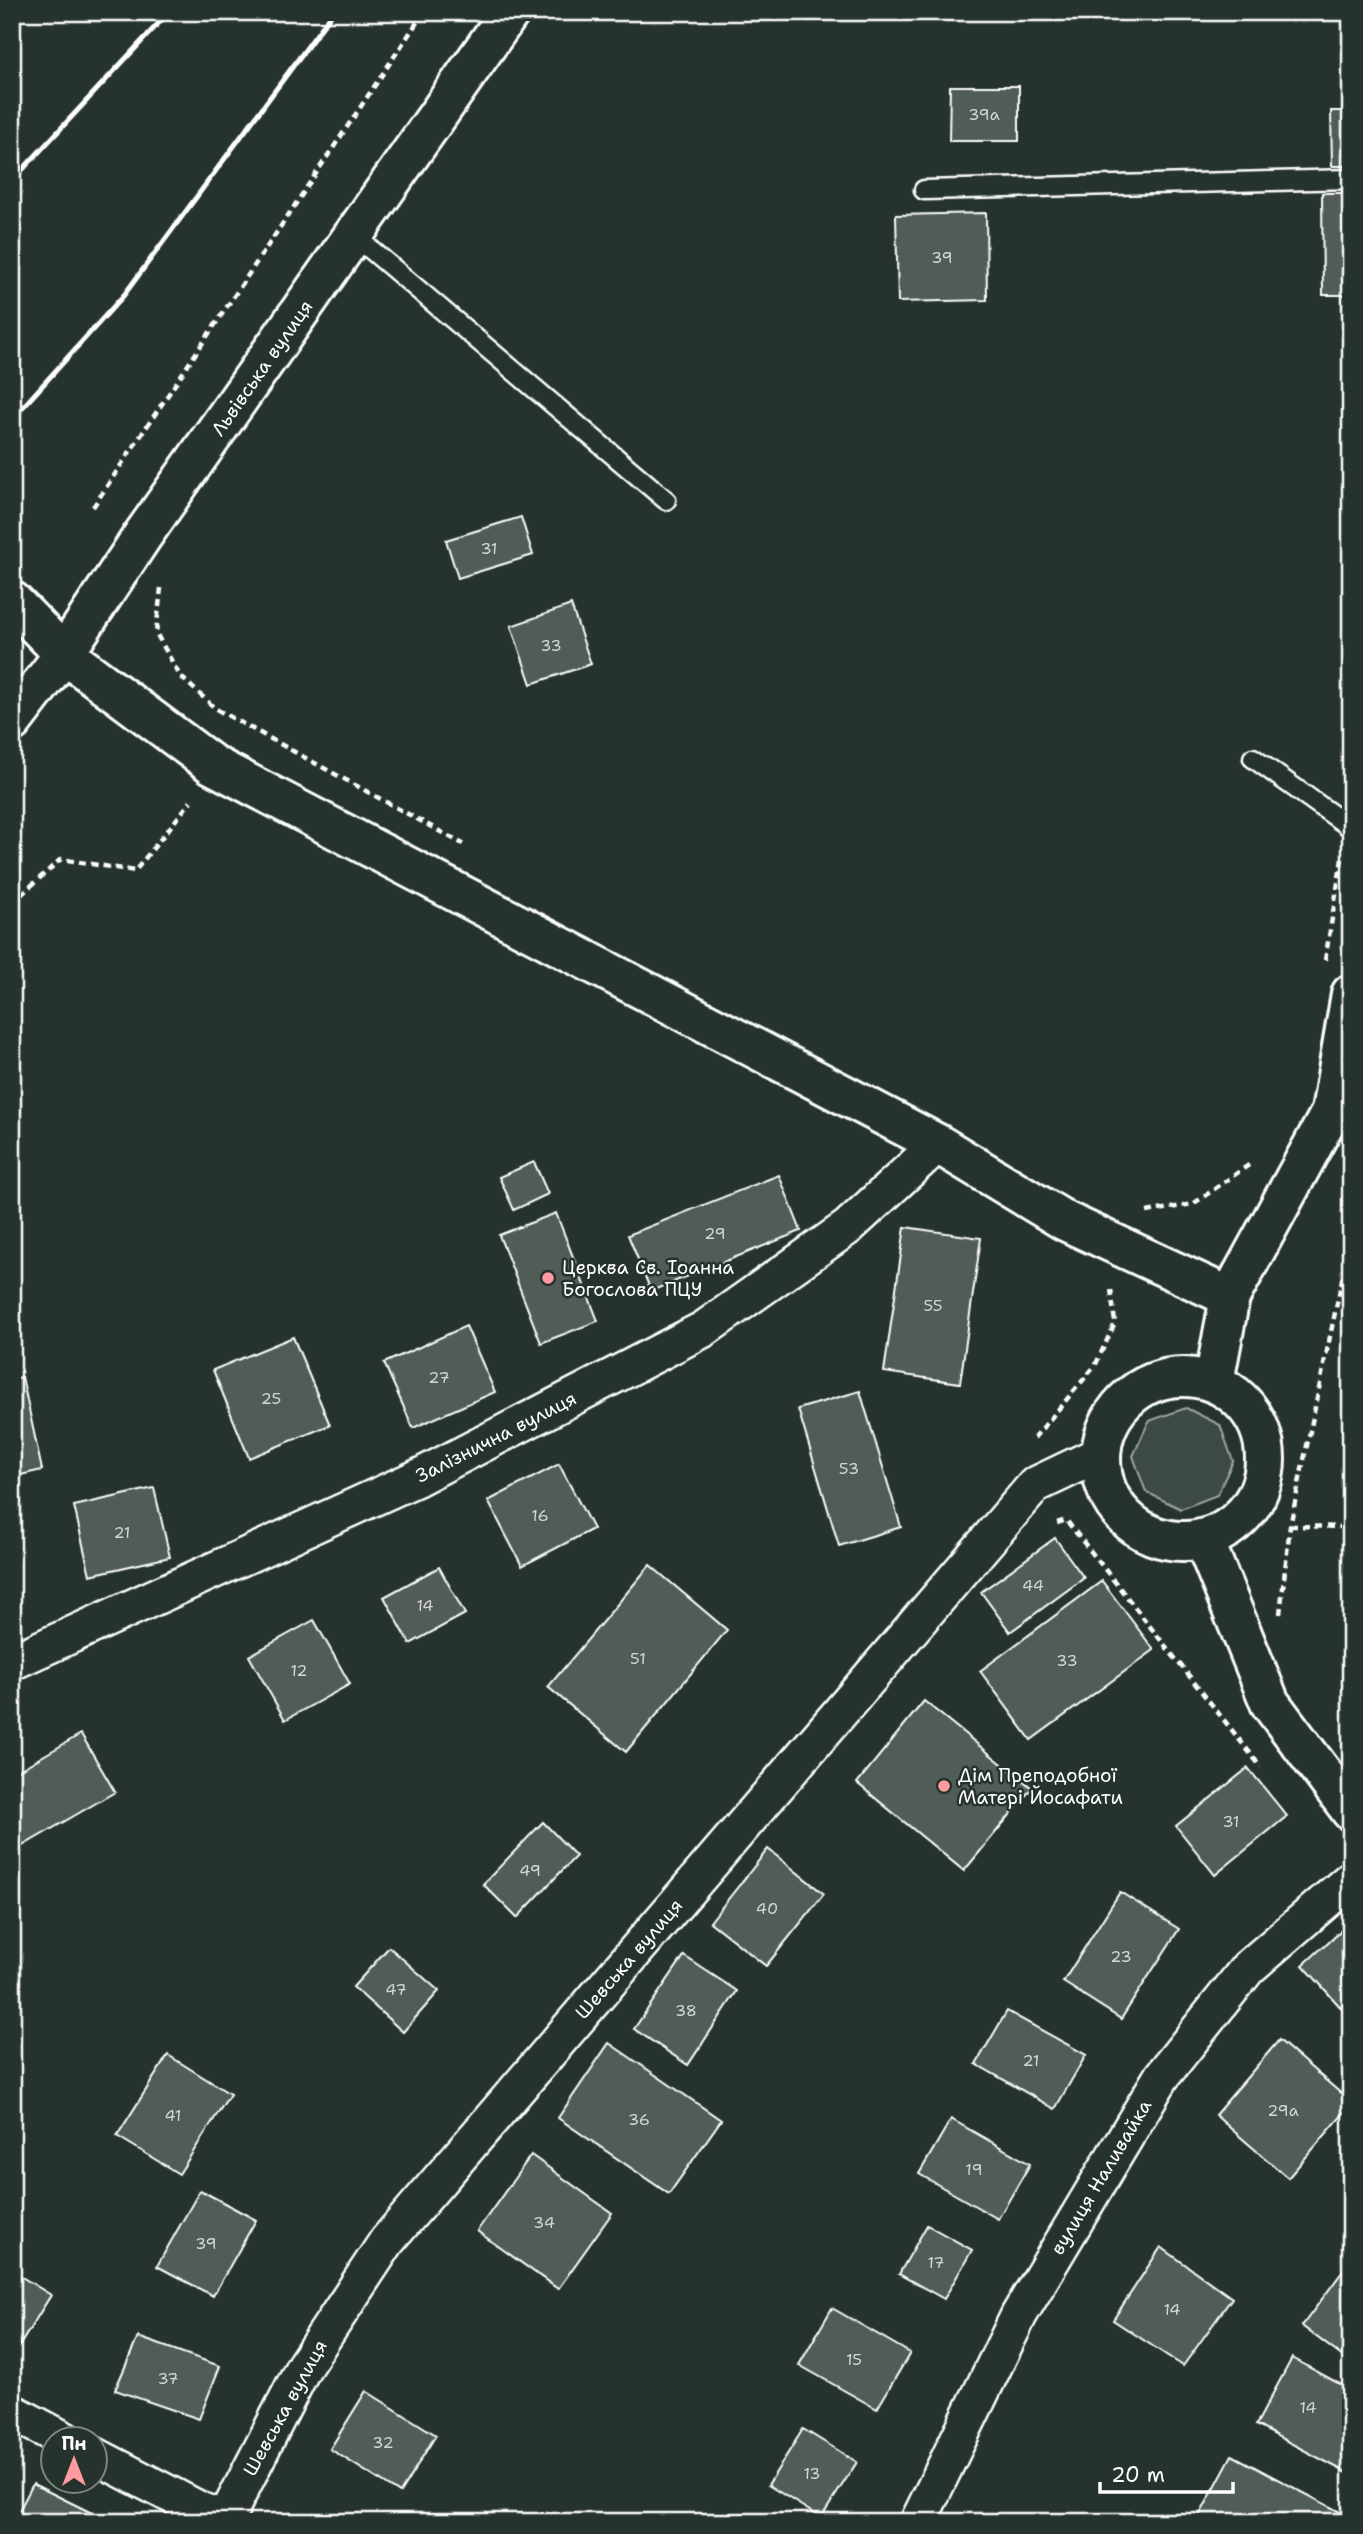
<svg xmlns="http://www.w3.org/2000/svg" width="1363" height="2534" font-family="'Shantell Sans',sans-serif">
<style>
.green{fill:#3e4944;stroke:#9ea4a2;stroke-width:2}
.building{fill:#515c57;stroke:#fff;stroke-width:2}
.lines{fill:none;stroke-linecap:round;stroke-linejoin:round}
.lane-casing{stroke:#fff;stroke-width:23}
.street-casing{stroke:#fff;stroke-width:40}
.secondary-casing{stroke:#fff;stroke-width:44}
.primary-casing{stroke:#fff;stroke-width:44}
.path{stroke:#fff;stroke-width:4.5;stroke-dasharray:7 5;stroke-linecap:butt}
.lane{stroke:#26332d;stroke-width:18}
.street{stroke:#26332d;stroke-width:35}
.secondary{stroke:#26332d;stroke-width:38}
.primary{stroke:#26332d;stroke-width:38}
.rail{stroke:#fff;stroke-width:5}
.poi-dot{fill:#ff9aa2;stroke:#26332d;stroke-width:2.5}
.labels{text-anchor:middle;dominant-baseline:central;stroke-width:5;stroke-linejoin:round;paint-order:stroke}
.number-label{font-size:16px;fill:#d4d6d5}
.street-label{font-size:19px;fill:#fff;stroke:#26332d}
.poi-label{font-size:19px;fill:#fff;stroke:#26332d;text-anchor:start}
</style>
<rect width="100%" height="100%" fill="#26332d"/>
<filter id="ink" filterUnits="userSpaceOnUse"><feTurbulence type="fractalNoise" baseFrequency=".0143" numOctaves="2"/><feDisplacementMap in="SourceGraphic" scale="14" xChannelSelector="R" yChannelSelector="G"/><feConvolveMatrix kernelMatrix="1 2 1 2 8 2 1 2 1" color-interpolation-filters="sRGB"/></filter>
<g filter="url(#ink)">
<!-- green -->
<path class="green" d="M1186 1408 1220 1425 1233 1461 1217 1495 1181 1509 1146 1492 1133 1456 1149 1421Z"/>
<!-- building -->
<g class="building">
<path d="M950 86H1019V141H949Z"/>
<path d="M1331 111H1351V166H1332Z"/>
<path d="M1322 193H1351V295H1323Z"/>
<path d="M986 213 987 300 898 302 896 215Z"/>
<path d="M521 517 533 555 458 578 446 540Z"/>
<path d="M571 605 591 664 531 684 511 626Z"/>
<path d="M534 1162 548 1194 514 1210 499 1177Z"/>
<path d="M779 1175 801 1231 651 1291 628 1235Z"/>
<path d="M556 1213 598 1321 541 1343 499 1235Z"/>
<path d="M905 1227 981 1238 960 1383 884 1372Z"/>
<path d="M466 1326 495 1392 413 1428 384 1363Z"/>
<path d="M293 1337 330 1425 249 1458 213 1370Z"/>
<path d="M22 1377 42 1470 12 1477V1379Z"/>
<path d="M860 1391 901 1527 839 1546 798 1409Z"/>
<path d="M559 1464 593 1529 522 1566 488 1501Z"/>
<path d="M154 1488 170 1557 90 1575 74 1506Z"/>
<path d="M1055 1538 1084 1578 1010 1632 981 1592Z"/>
<path d="M650 1565 727 1630 626 1752 548 1687Z"/>
<path d="M439 1567 465 1614 410 1644 384 1597Z"/>
<path d="M1102 1581 1154 1650 1031 1740 980 1671Z"/>
<path d="M314 1620 350 1684 285 1720 249 1656Z"/>
<path d="M924 1701 1032 1788 964 1871 857 1783Z"/>
<path d="M81 1734 115 1792 12 1852V1774Z"/>
<path d="M1248 1768 1287 1816 1215 1875 1176 1826Z"/>
<path d="M543 1822 576 1856 517 1918 483 1884Z"/>
<path d="M768 1849 824 1894 766 1966 710 1922Z"/>
<path d="M1120 1892 1179 1929 1121 2019 1063 1982Z"/>
<path d="M1348 1924 1351 1927V2019L1303 1965Z"/>
<path d="M389 1947 439 1991 403 2032 353 1987Z"/>
<path d="M684 1956 737 1991 688 2065 634 2029Z"/>
<path d="M1007 2011 1086 2055 1055 2109 976 2064Z"/>
<path d="M1279 2040 1351 2102V2105L1288 2178 1215 2115Z"/>
<path d="M609 2043 721 2120 669 2194 558 2118Z"/>
<path d="M168 2055 230 2094 179 2174 117 2136Z"/>
<path d="M951 2119 1030 2164 998 2219 919 2174Z"/>
<path d="M531 2155 612 2213 558 2289 477 2231Z"/>
<path d="M200 2190 256 2220 213 2296 157 2266Z"/>
<path d="M927 2225 972 2250 944 2299 899 2274Z"/>
<path d="M1161 2247 1232 2298 1183 2366 1113 2320Z"/>
<path d="M1351 2260V2363L1302 2326Z"/>
<path d="M12 2271 51 2295 18 2348 12 2344Z"/>
<path d="M832 2308 910 2353 877 2409 799 2365Z"/>
<path d="M138 2337 220 2366 199 2419 115 2390Z"/>
<path d="M1292 2358 1351 2390V2475L1256 2425Z"/>
<path d="M366 2391 436 2435 400 2493 330 2449Z"/>
<path d="M803 2429 857 2462 821 2518 768 2485Z"/>
<path d="M1232 2455 1340 2512 1335 2522H1196Z"/>
<path d="M33 2484 110 2522H13Z"/>
</g>
<g class="lines">
<defs>
<g id="lane">
<path d="M924 190 1351 179"/>
<path d="M355 236 666 500"/>
<path d="M1253 758 1351 828"/>
</g>
<g id="street">
<path d="M12 1662 417 1478 704 1329 848 1227 938 1144"/>
<path d="M12 2412 65 2440"/>
<path d="M94 2455 202 2511 225 2518"/>
<path d="M224 2522 303 2368 387 2241 1035 1485 1100 1454"/>
<path d="M918 2522 1019 2315 1162 2076 1248 1968 1351 1879"/>
</g>
<g id="secondary">
<circle cx="1183" cy="1459" r="82"/>
<path d="M1214 1382 1230 1297"/>
<path d="M1204 1540 1270 1703 1351 1811"/>
</g>
<g id="primary">
<path d="M12 601 64 654 213 765 938 1144 1065 1221 1230 1297 1331 1112 1351 994"/>
<path d="M12 722 64 654 143 535 510 12"/>
</g>
</defs>
<!-- lane casing -->
<use href="#lane" class="lane-casing"/>
<!-- street casing -->
<use href="#street" class="street-casing"/>
<!-- secondary casing -->
<use href="#secondary" class="secondary-casing"/>
<!-- primary casing -->
<use href="#primary" class="primary-casing"/>
<!-- path -->
<g class="path">
<path d="M93 507 424 12"/>
<path d="M161 588 156 633 180 676 216 709 463 844"/>
<path d="M12 903 61 859 135 871 191 801"/>
<path d="M1325 960 1342 859"/>
<path d="M1147 1212 1193 1204 1253 1162"/>
<path d="M1034 1438 1095 1366 1115 1323 1111 1289"/>
<path d="M1057 1523 1066 1520 1261 1767"/>
<path d="M1290 1526 1351 1527"/>
<path d="M1280 1614 1290 1526 1351 1237"/>
</g>
<!-- lane -->
<use href="#lane" class="lane"/>
<!-- street -->
<use href="#street" class="street"/>
<!-- secondary -->
<use href="#secondary" class="secondary"/>
<!-- primary -->
<use href="#primary" class="primary"/>
<!-- rail -->
<g class="rail">
<path d="M12 181 169 12"/>
<path d="M12 419 124 295 333 12"/>
</g>
</g>
</g>
<!-- markers -->
<g class="poi-dot">
<circle cx="548" cy="1278" r="7"/>
<circle cx="944" cy="1786" r="7"/>
</g>
<g class="labels">
<!-- number labels -->
<g class="number-label">
<text x="984" y="114">39а</text>
<text x="942" y="257">39</text>
<text x="489" y="548">31</text>
<text x="551" y="645">33</text>
<text x="715" y="1233">29</text>
<text x="933" y="1305">55</text>
<text x="439" y="1377">27</text>
<text x="271" y="1398">25</text>
<text x="849" y="1468">53</text>
<text x="540" y="1515">16</text>
<text x="122" y="1532">21</text>
<text x="1033" y="1585">44</text>
<text x="425" y="1605">14</text>
<text x="638" y="1658">51</text>
<text x="1067" y="1660">33</text>
<text x="299" y="1670">12</text>
<text x="1231" y="1821">31</text>
<text x="530" y="1870">49</text>
<text x="767" y="1908">40</text>
<text x="1121" y="1956">23</text>
<text x="396" y="1989">47</text>
<text x="686" y="2010">38</text>
<text x="1031" y="2060">21</text>
<text x="1283" y="2110">29а</text>
<text x="173" y="2115">41</text>
<text x="639" y="2119">36</text>
<text x="974" y="2169">19</text>
<text x="544" y="2222">34</text>
<text x="206" y="2243">39</text>
<text x="936" y="2262">17</text>
<text x="1172" y="2309">14</text>
<text x="854" y="2359">15</text>
<text x="168" y="2378">37</text>
<text x="1308" y="2407">14</text>
<text x="383" y="2442">32</text>
<text x="812" y="2473">13</text>
</g>
<!-- street labels -->
<g class="street-label">
<text transform="translate(262 368) rotate(-55)">Львівська вулиця</text>
<text transform="translate(496 1437) rotate(-27)">Залізнична вулиця</text>
<text transform="translate(629 1959) rotate(-49)">Шевська вулиця</text>
<text transform="translate(1101 2177) rotate(-59)">вулиця Наливайка</text>
<text transform="translate(285 2408) rotate(-61)">Шевська вулиця</text>
</g>
<!-- poi labels -->
<g class="poi-label">
<text x="562" y="1267">Церква Св. Іоанна<tspan x="562" dy="22">Богослова ПЦУ</tspan></text>
<text x="958" y="1775">Дім Преподобної<tspan x="958" dy="22">Матері Йосафати</tspan></text>
</g>
</g>
<!-- margin -->
<rect width="1363" height="2534" fill="none" stroke="#26332d" stroke-width="42"/>
<rect x="21" y="21" width="1321" height="2492" fill="none" stroke="#fff" stroke-width="2.5" filter="url(#ink)"/>
<!-- north arrow -->
<g transform="translate(74 2460)"><circle r="33" fill="#26332d" stroke="#7d8581" stroke-width="2"/>
<path d="M0-5L12 26L0 18L-12 26Z" fill="#ff9aa2"/>
<text y="-10" font-size="19" font-weight="bold" text-anchor="middle" fill="#ffffff">Пн</text>
</g>
<!-- scale -->
<path d="M1100 2482v10h133v-10" fill="none" stroke="#ffffff" stroke-width="3.5"/>
<text x="1111" y="2482" font-size="21" fill="#ffffff" stroke="#26332d" stroke-width="5" paint-order="stroke">20 m</text>
</svg>
